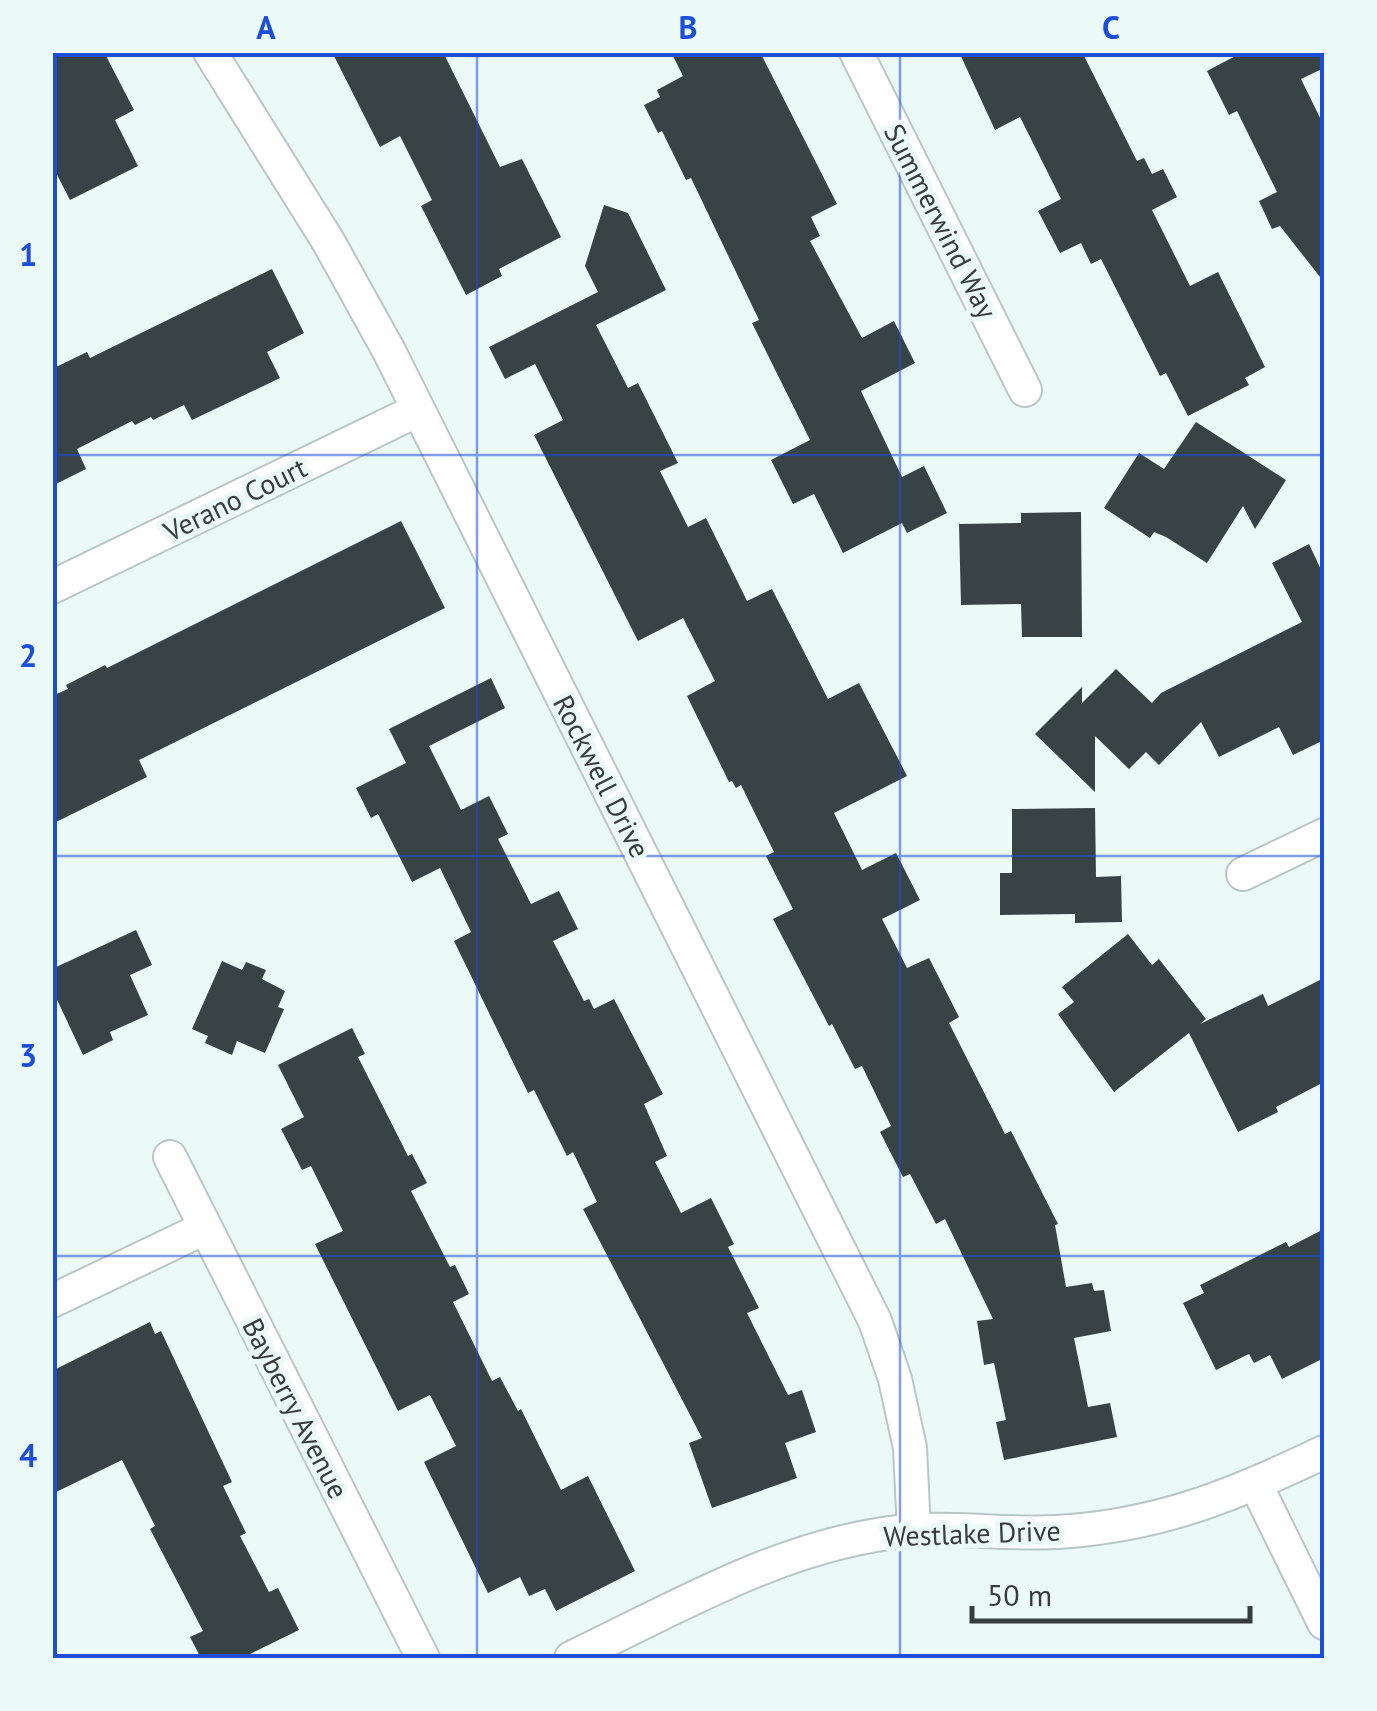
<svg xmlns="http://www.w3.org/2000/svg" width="1377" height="1711" font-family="'PT Sans',sans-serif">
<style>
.building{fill:#374344}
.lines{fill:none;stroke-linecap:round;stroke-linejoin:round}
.street-casing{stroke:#b9c7c4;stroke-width:36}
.street{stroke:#fff;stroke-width:32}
.grid{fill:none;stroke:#1d4ed8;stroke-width:2.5;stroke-opacity:0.55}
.labels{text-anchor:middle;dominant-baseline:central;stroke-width:10;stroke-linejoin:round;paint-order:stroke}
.street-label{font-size:28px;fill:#373d3c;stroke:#ebf9f7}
.neatline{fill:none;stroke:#1d4ed8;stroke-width:4}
.grid-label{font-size:32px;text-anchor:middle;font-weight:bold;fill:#1d4ed8}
</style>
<rect width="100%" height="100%" fill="#ebf9f7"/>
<!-- building -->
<g class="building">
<path d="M52 52H104L134 110 115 120 138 166 70 200 52 165Z"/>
<path d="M332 52H443L500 167 522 159 561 237 499 269 502 276 466 295 421 206 432 200 400 136 380 147Z"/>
<path d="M671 52H760L837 204 811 217 820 236 810 241 862 338 894 321 915 363 861 391 902 477 924 466 947 513 907 533 902 523 843 553 814 494 793 504 771 460 810 440 752 323 759 320 691 178 686 180 662 131 658 133 644 105 660 97 657 90 683 76Z"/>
<path d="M959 52H1082L1137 161 1144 158 1152 174 1163 169 1177 197 1152 210 1190 286 1218 272 1265 367 1245 378 1249 385 1188 416 1166 373 1160 376 1101 259 1091 264 1081 243 1060 253 1038 211 1061 199 1020 117 995 130Z"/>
<path d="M1243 52H1324V68L1301 79 1324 126V282L1280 226 1272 229 1259 201 1277 192 1237 111 1229 115 1207 71Z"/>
<path d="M604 205 628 213 666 290 596 325 628 388 638 383 678 463 660 471 688 527 706 518 747 601 772 589 828 699 859 683 907 776 834 813 862 870 896 853 920 900 882 919 907 968 929 958 959 1017 949 1023 1005 1134 1011 1131 1058 1224 1055 1225 1066 1287 1092 1283 1094 1291 1104 1290 1111 1331 1074 1338 1088 1407 1110 1403 1117 1437 1004 1460 996 1422 1006 1420 994 1363 984 1365 977 1321 993 1319 945 1219 936 1224 910 1174 903 1177 880 1132 891 1126 862 1066 855 1069 832 1024 829 1026 773 919 793 909 766 856 774 852 741 785 736 788 732 781 729 782 687 696 715 681 683 618 638 641 534 435 563 420 535 364 505 379 489 347 598 292 585 266Z"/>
<path d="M272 269 304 333 267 352 280 378 192 420 184 405 153 420 151 417 135 425 132 421 77 449 86 469 52 486V369L87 352 90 358Z"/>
<path d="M1196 422 1286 480 1255 529 1243 506 1207 563 1166 537 1154 532 1150 538 1104 508 1139 453 1164 469Z"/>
<path d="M1081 512 1082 637H1022L1021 604 961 605 959 524 1021 523V513Z"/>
<path d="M401 521 445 608 139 760 147 777 52 824V696L68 689 66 685 105 665 107 668Z"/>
<path d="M1309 544 1324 576V740L1293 755 1279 727 1219 757 1201 722 1159 765 1146 752 1129 769 1095 736V792L1035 734 1082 687V703L1116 669 1152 703 1161 693 1302 622 1272 563Z"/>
<path d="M491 678 505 708 429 746 461 810 489 796 508 834 498 839 531 904 559 891 578 929 553 941 584 1001 589 999 594 1009 614 999 663 1094 644 1104 667 1156 655 1162 681 1213 711 1198 734 1244 728 1247 759 1308 747 1313 788 1395 802 1390 816 1432 785 1443 797 1478 712 1508 689 1443 702 1438 583 1209 597 1202 573 1152 567 1156 534 1090 528 1093 454 941 471 932 440 868 412 882 378 814 371 818 356 788 406 763 389 729Z"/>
<path d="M1095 808 1096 877 1121 876 1122 922 1075 923V914L1000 915V873H1012V809Z"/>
<path d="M136 930 152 965 130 975 148 1015 110 1032 113 1040 83 1055 52 989V969Z"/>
<path d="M1128 934 1152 965 1159 959 1206 1019 1200 1024 1263 994 1268 1006 1324 978V1082L1276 1107 1278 1112 1238 1132 1189 1033 1114 1092 1058 1014 1074 1002 1062 987Z"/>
<path d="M222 961 242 970 246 962 266 970 262 979 285 991 278 1007 284 1009 265 1053 237 1041 232 1055 205 1043 208 1036 192 1029Z"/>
<path d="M352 1028 365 1054 358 1057 408 1156 412 1154 427 1183 411 1191 450 1267 455 1265 469 1294 453 1302 492 1381 500 1377 518 1411 521 1409 561 1490 588 1476 635 1571 556 1611 545 1589 529 1596 520 1577 488 1593 424 1462 456 1446 430 1395 398 1411 315 1244 343 1231 311 1166 302 1170 281 1129 304 1117 278 1065Z"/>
<path d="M1324 1229V1358L1282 1379 1270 1355 1254 1363 1249 1354 1216 1370 1183 1303 1204 1293 1200 1285 1286 1242 1289 1247Z"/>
<path d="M150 1322 155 1334 161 1331 232 1482 223 1486 246 1533 240 1536 269 1592 278 1588 299 1630 242 1658H201L190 1637 203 1631 150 1529 155 1526 122 1460 52 1494V1371Z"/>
</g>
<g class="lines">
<defs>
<g id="street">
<path d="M210 52 328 241 389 351 875 1321 895 1379 910 1448 914 1531"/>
<path d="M856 52 1025 390"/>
<path d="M52 587 418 410"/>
<path d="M1243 874 1324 835"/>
<path d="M170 1157 423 1658"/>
<path d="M52 1301 205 1228"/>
<path d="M1256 1485 1324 1623"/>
<path d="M571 1658C674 1609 775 1549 889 1533 945 1525 1001 1535 1057 1532 1159 1526 1234 1495 1324 1452"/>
</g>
</defs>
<!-- street casing -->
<use href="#street" class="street-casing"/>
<!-- street -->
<use href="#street" class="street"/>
</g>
<!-- grid -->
<path class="grid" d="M477 52V1658M900 52V1658M52 455H1324M52 856H1324M52 1256H1324"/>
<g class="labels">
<!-- street labels -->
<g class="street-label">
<text transform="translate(941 221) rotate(63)">Summerwind Way</text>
<text transform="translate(235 499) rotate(-26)">Verano Court</text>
<text transform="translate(602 776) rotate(63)">Rockwell Drive</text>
<text transform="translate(296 1408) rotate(63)">Bayberry Avenue</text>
<text transform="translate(972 1533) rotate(-2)">Westlake Drive</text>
</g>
</g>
<!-- border -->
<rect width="1377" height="1711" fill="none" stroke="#ebf9f7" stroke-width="110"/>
<!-- scale -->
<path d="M972 1606v15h278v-15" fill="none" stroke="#373d3c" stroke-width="5"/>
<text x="987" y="1606" font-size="30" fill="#373d3c" stroke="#ebf9f7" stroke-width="8" paint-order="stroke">50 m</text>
<rect x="55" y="55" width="1267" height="1601" class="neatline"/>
<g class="grid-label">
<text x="266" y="39">A</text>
<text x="688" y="39">B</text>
<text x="1111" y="39">C</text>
<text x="28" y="266">1</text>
<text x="28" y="667">2</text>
<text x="28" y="1067">3</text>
<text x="28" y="1467">4</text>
</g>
</svg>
